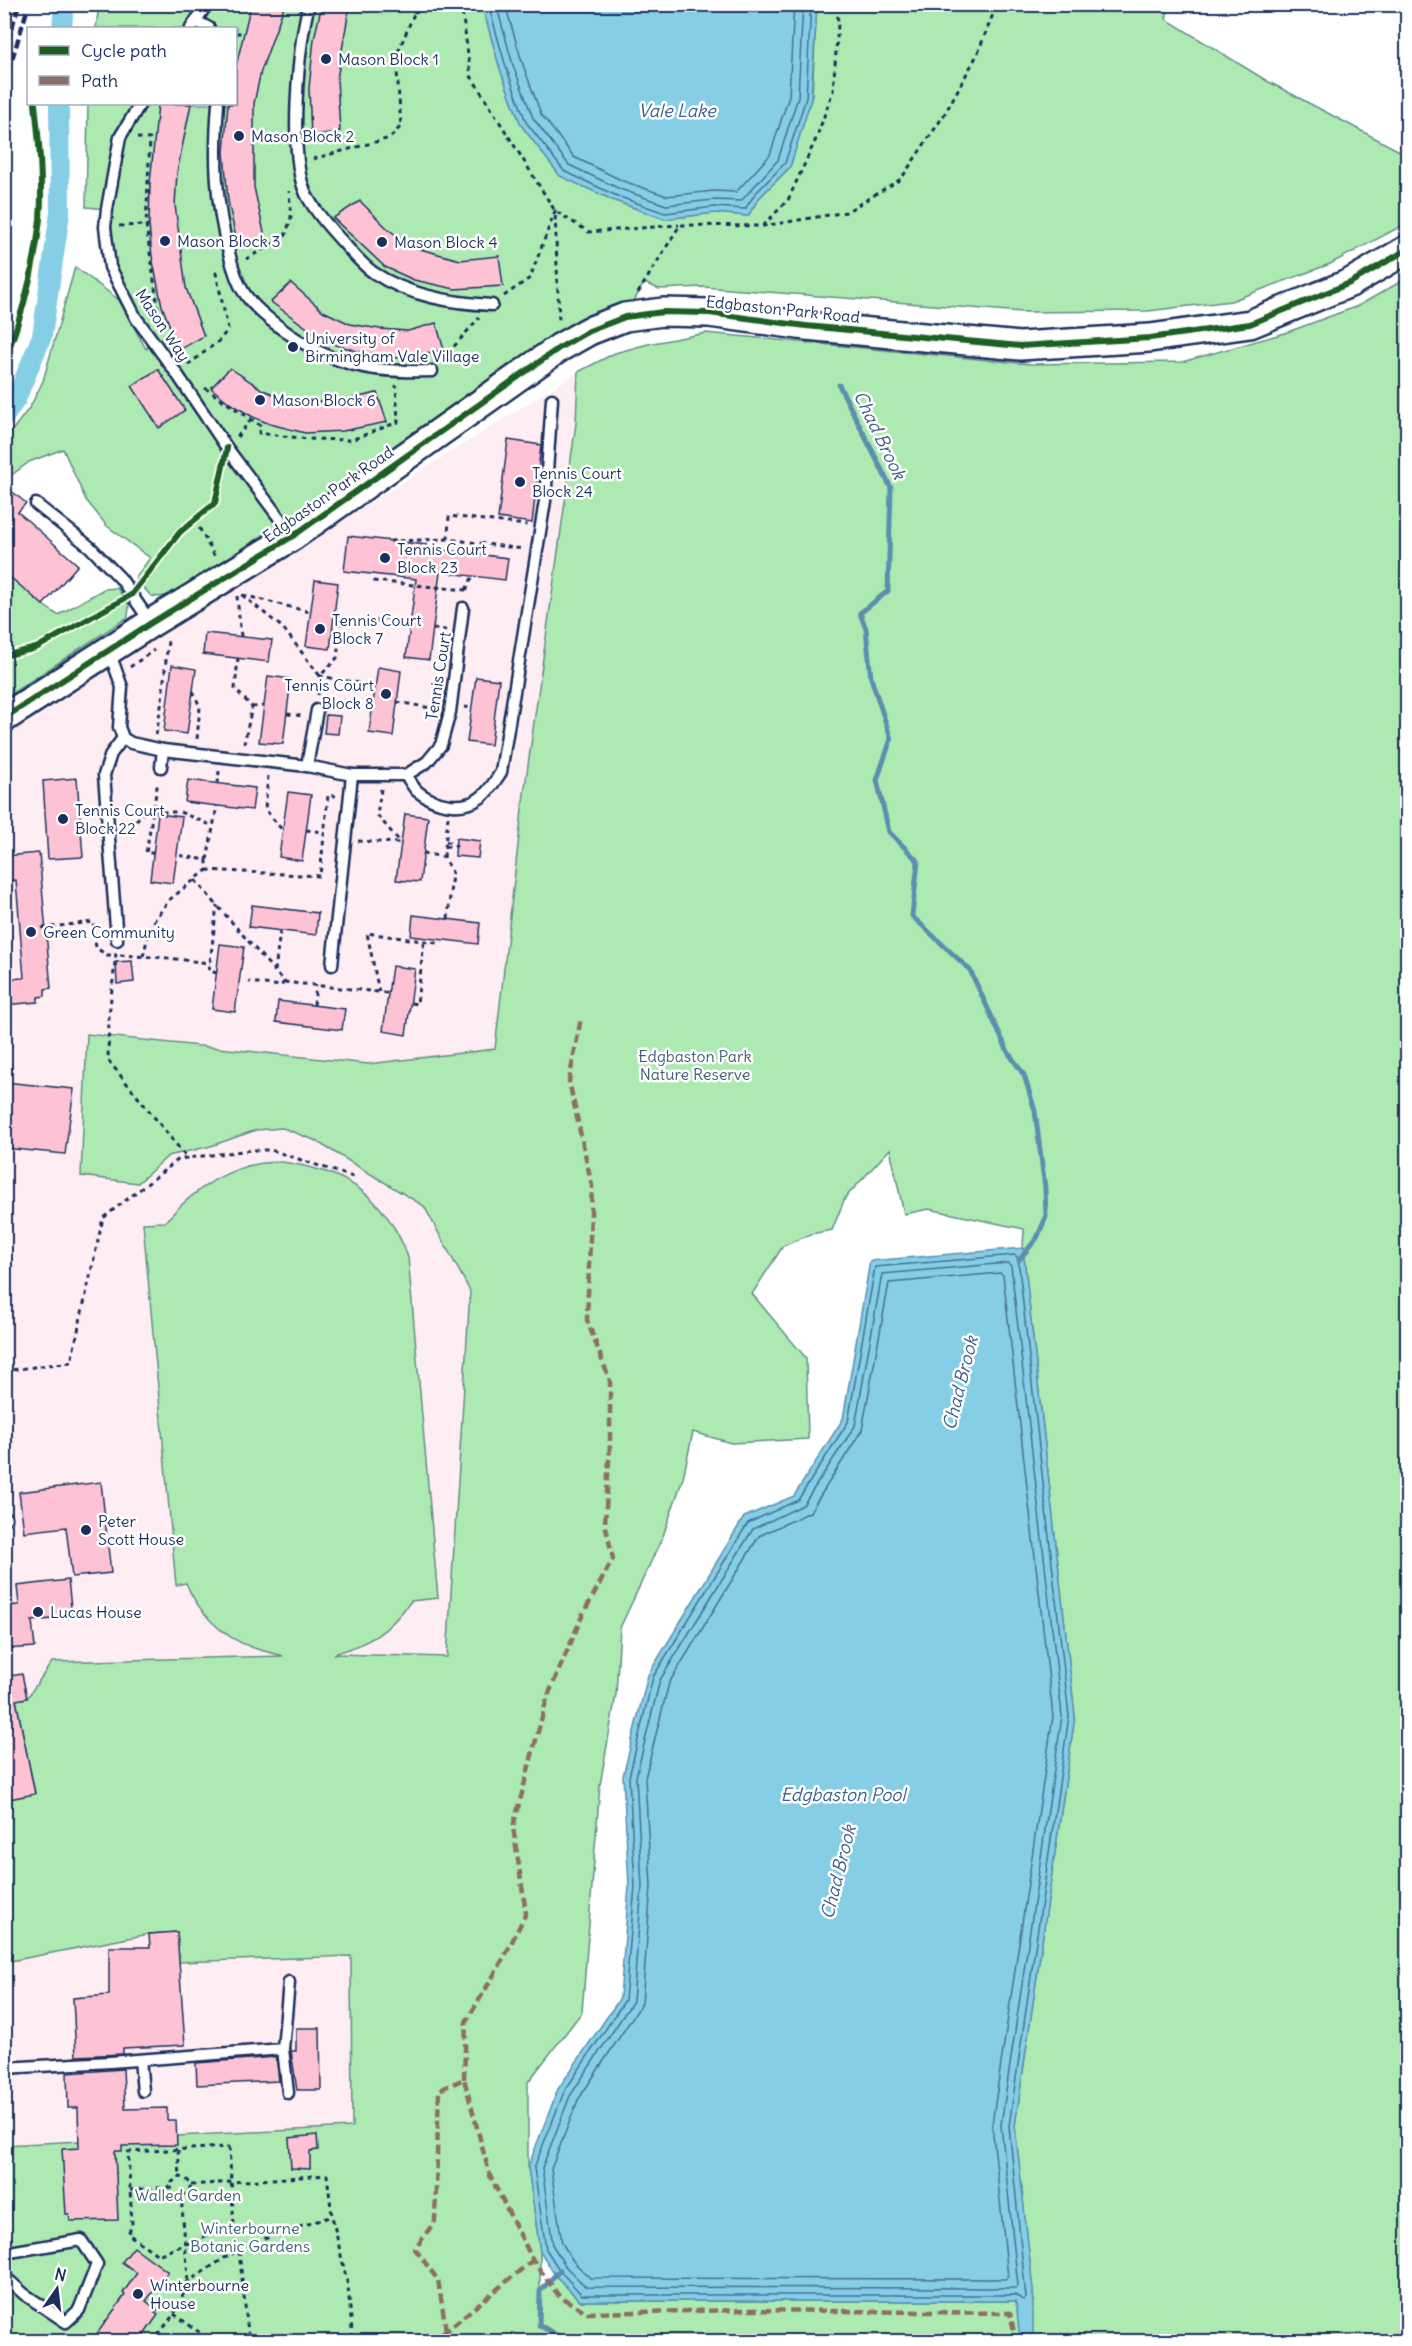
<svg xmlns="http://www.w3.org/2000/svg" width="1412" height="2346" font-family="Delius,sans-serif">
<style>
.built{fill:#feedf2}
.green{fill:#aceab1;stroke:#648c88;stroke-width:1.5;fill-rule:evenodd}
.water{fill:#85cee6;stroke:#5b8eb0;stroke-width:1.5}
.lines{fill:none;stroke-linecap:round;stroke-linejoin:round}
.shore{stroke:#456f94;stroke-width:1.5}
.stream{stroke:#5b8eb0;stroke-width:5}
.canal{stroke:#85cee6;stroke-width:20}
.building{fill:#fdc3d5;stroke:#1b2f5e;stroke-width:1.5}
.service-casing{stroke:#1b2f5e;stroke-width:15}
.tertiary-casing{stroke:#1b2f5e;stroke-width:32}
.path{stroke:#1b2f5e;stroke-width:3;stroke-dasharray:4.5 4.5;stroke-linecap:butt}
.service{stroke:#fff;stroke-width:10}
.tertiary{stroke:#fff;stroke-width:27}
.rail{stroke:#1b2f5e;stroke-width:4.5;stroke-dasharray:9 4.5;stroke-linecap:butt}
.quiet{stroke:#8d6e63;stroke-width:4.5;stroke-dasharray:9 4.5;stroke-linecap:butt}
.cycleway-casing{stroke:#fff;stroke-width:10}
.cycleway{stroke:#1b5e20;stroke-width:6}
.poi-dot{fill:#1b2f5e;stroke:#fff;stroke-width:2}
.labels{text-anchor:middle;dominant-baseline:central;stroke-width:5;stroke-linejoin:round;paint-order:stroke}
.poi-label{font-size:16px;fill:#1b2f5e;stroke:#fff;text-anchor:start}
.street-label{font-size:16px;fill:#1b2f5e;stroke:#fff}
.park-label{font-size:16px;fill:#3f5e73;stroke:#fff}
.water-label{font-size:18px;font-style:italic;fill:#3b5f87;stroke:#fff}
</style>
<rect width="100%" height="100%" fill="#fff"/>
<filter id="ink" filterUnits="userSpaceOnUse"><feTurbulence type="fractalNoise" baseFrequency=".0167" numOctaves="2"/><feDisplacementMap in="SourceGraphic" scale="12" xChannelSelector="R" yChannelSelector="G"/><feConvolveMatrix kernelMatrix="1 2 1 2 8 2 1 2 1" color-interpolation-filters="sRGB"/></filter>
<g filter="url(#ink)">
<!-- built -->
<path class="built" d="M578 372 576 423 470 1291 447 1658 349 1655 352 2127 5 2342V733Z"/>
<!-- green -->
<g class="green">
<path d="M99 5H482L500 69 521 125 560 176 615 201 665 219 715 213 748 216 759 198 790 167 812 95 817 5H1169L1166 19 1267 81 1407 155V223L1330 264 1231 301 1148 311 1022 312 703 287 659 289 644 283 625 317 293 536 280 524 173 594 160 597 151 596 135 578 150 558 107 526 86 500 63 449 29 462 5 480 4 441 30 407 43 381 75 267 119 300 146 349 153 341 110 267 107 209 86 207 88 104H236V28H96Z"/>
<path d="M1407 278V2341H5V2145L352 2127 351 1956 179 1962 177 1932 149 1934 5 1962V1800L35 1793 16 1700 27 1698 52 1662 283 1656C273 1653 262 1651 251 1647 221 1636 198 1612 186 1583L176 1585 143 1223 165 1222C193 1190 231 1163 275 1162 289 1161 303 1166 316 1169 362 1181 392 1213 408 1257L438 1598 411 1601C386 1634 372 1642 334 1654L447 1657 470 1291 424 1206 314 1140 283 1128 256 1130 211 1146 168 1156 138 1183 81 1176 87 1034 368 1064 495 1049 523 801 576 423 578 372 615 353 648 344 706 333 1031 364 1182 362 1285 333 1358 306ZM890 1149 904 1214 929 1209 1024 1229 1023 1248 1075 1716 1015 2126 1034 2301H580L555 2275 540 2290V2251L528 2167V2082L582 2012 600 1785 616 1695 620 1628 663 1536 683 1478 693 1432 731 1443 808 1439 806 1358 752 1294 783 1246 811 1234 832 1230 845 1198Z"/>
<path d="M5 572 43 605 58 615 104 589 117 588 129 605 128 617 5 698Z"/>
</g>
<!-- water -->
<g class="water">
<path d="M482 5H817L811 99 790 167 759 198 748 216 715 213 665 219 615 201 560 176 521 125 500 69Z"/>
<path d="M1023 1248 1075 1716 1015 2126 1033 2289V2341H1020L1016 2301H580L555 2275 540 2251 528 2167 558 2089 620 1998 629 1886 623 1776 648 1675 744 1517 794 1496 843 1419 870 1261Z"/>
</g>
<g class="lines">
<!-- shore -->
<g class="shore">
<path d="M488 4 506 67 526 122 564 171 617 196 665 213 715 207 745 209 755 194 785 163 806 98 811 4"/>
<path d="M496 4 513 65 533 118 569 165 620 189 666 205 714 200 741 201 778 160 798 97 803 4"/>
<path d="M505 4 522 62 541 114 574 157 623 181 667 196 714 191 736 192 770 155 789 96 794 4"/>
<path d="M1015 1255 1018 1258 1069 1716 1009 2126 1026 2298 1023 2300 1015 2295H582L560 2271 546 2249 534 2168 564 2092 625 2000 635 1886 629 1777 653 1677 748 1523 798 1500 848 1422 875 1267Z"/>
<path d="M1008 1263 1011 1266 1062 1716 1001 2125 1018 2286 1015 2288 586 2287 566 2267 553 2246 542 2168 570 2096 633 2001 642 1886 636 1777 660 1680 753 1529 803 1505 855 1426 882 1274Z"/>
<path d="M1000 1273 1003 1275 1053 1716 992 2124 1008 2277 1005 2279 590 2278 573 2261 562 2243 551 2169 578 2100 642 2003 651 1886 645 1778 669 1683 759 1536 810 1512 862 1430 889 1283Z"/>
</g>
<!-- stream -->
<g class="stream">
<path d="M839 385 891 488 888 591 860 613 866 629 871 678 891 739 877 780 889 832 918 861 912 916 970 970 1008 1052 1024 1075 1035 1111 1045 1188 1046 1217 1037 1238 1019 1260"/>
<path d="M560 2270 540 2291 539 2325 569 2342"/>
</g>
<!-- canal -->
<g class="canal">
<path d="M62 28 64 4"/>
<path d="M4 417 16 399 42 336 60 213 59 104"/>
</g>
</g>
<!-- building -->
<g class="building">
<path d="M251 4H285L261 71 254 103V187L265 237 238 247 228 201 224 152 228 104H236V66Z"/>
<path d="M322 4H350L337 79 340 131 311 136 309 88 314 39Z"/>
<path d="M158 104H191L177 172 175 205 186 288 204 336 179 350 162 306 152 257 149 225 150 183Z"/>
<path d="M360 201 389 230 413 247 460 260 499 256 503 286 455 289 414 280 385 267 333 218Z"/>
<path d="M291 283 323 311 350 324 380 329 408 331 436 323 444 350 397 358 363 353 327 342 271 302Z"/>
<path d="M230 368 263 390 286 399 310 402 341 401 377 393 387 422 343 431 305 433 270 424 253 417 231 404 211 388Z"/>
<path d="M158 369 185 410 159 428 132 386Z"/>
<path d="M508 440 541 445 532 523 498 518Z"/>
<path d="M4 485 26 503 18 512 78 565 43 605 4 572Z"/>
<path d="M348 536 427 545V548L508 558 505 580 440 572 429 660 406 657 416 579 344 571Z"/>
<path d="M315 580 338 583 330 649 306 646Z"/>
<path d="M205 633 272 640 269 662 203 654Z"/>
<path d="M172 665 196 669 187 734 164 731Z"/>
<path d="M378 667 401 671 393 736 369 733Z"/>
<path d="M268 676 291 679 283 744 259 742Z"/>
<path d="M476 677 499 680 491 745 467 742Z"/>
<path d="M326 715 340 716 338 734 324 733Z"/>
<path d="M77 778 83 857 48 859 43 781Z"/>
<path d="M188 780 255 788 252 810 185 802Z"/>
<path d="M288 792 311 795 302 861 279 857Z"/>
<path d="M158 814 182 817 173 883 150 880Z"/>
<path d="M405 814 428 817 420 882 396 880Z"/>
<path d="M456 838 480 841 478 858 455 856Z"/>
<path d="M39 853 51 988 45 989V996L38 997V1002L4 1005V979L24 978 16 880 4 881V856Z"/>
<path d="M252 905 318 913 316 935 249 927Z"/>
<path d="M413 915 480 923 478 944 411 936Z"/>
<path d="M220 944 244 947 235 1012 212 1009Z"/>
<path d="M132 961 134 982 117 984 116 962Z"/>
<path d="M392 966 415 969 406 1035 383 1031Z"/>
<path d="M278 1001 345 1009 342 1030 276 1022Z"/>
<path d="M4 1082 74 1089 65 1154 4 1148Z"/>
<path d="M101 1482 111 1573 72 1577 66 1527 24 1532 19 1492Z"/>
<path d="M68 1580 72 1617 32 1621 35 1647 4 1649V1606L19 1605 17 1586Z"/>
<path d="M22 1674 27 1698 16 1700 35 1794 4 1800V1677Z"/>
<path d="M177 1932 185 2045 123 2048V2054L76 2056 73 1998 109 1995V1947H150L149 1934Z"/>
<path d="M296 2028H320L321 2090H297L291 2051H296Z"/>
<path d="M276 2057 279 2081 197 2085 196 2063Z"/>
<path d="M123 2069 125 2109 167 2108V2120H176L177 2145 122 2146V2151H115L118 2220 70 2221 69 2214H66L62 2149 79 2148 78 2108H68L67 2073Z"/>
<path d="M317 2135 318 2150 310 2151V2169L291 2168 289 2138Z"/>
<path d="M134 2247 168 2272 146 2301 158 2310 155 2313 158 2315 139 2342H91L125 2295 123 2293 137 2273 122 2262Z"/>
</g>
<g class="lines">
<defs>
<g id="service">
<path d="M309 4C298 47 288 155 306 194 314 210 327 225 339 238 350 250 361 264 374 273 409 296 451 303 492 305"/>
<path d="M196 21 209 28"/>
<path d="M191 28 207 4"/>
<path d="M140 104 120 137 107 209 105 227 110 267 136 318 177 374 227 448 292 535"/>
<path d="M218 104C214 155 215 203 229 253 232 265 236 280 243 291 252 306 269 319 282 329 333 366 371 373 432 371"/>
<path d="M36 504 90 547 121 579 151 623"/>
<path d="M109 651 122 687 119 727 123 738 131 743 163 750 307 766 352 775H406L427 762 441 745 450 712 463 608"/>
<path d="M307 766 317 710"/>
<path d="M161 767 163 750"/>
<path d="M406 775C410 781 413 787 417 791 434 805 462 811 480 798 489 792 495 781 501 772L545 501 552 399"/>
<path d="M117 940 104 775 111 754 123 738"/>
<path d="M332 965 352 775"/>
<path d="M4 1519 6 1518"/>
<path d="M283 2049 289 1982"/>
<path d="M140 2060 143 2091"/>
<path d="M4 2068 110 2062 283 2049 288 2093"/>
<path d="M4 2253 81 2240 97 2264 79 2310 66 2322 24 2294 4 2276"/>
</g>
<path id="tertiary" d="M4 718 151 623 293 536 559 348 589 331 625 317 663 312 709 313 806 326 1020 346 1150 338 1250 324 1350 283 1408 249"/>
</defs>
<!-- service casing -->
<use href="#service" class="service-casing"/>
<!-- tertiary casing -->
<use href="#tertiary" class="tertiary-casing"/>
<!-- path -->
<g class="path">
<path d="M461 4 471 76 555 211 589 232 679 225"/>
<path d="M236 33H243"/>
<path d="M137 138 150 139 146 225 158 308 149 313"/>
<path d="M313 159 390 138 401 126 396 57 418 4"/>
<path d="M119 226 149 225"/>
<path d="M763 226 788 200 816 139 833 91 838 25 837 4"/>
<path d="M246 259 285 237 291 218 289 191"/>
<path d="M638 293 680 225 763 226 846 212 901 179 944 115 977 55 997 4"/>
<path d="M504 296 530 278 555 211 559 322"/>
<path d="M442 360 479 318"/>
<path d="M188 365 220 340 228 329 216 273 219 272"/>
<path d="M205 388 261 426 259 433 308 439 351 440 398 422 396 385"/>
<path d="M237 437 253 417"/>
<path d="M195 520 215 557"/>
<path d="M448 539 449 516 527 525"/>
<path d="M390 541 448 539 523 549"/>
<path d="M373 581 466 590"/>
<path d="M466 590 473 576"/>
<path d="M242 595 283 628 320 676 337 658 341 622 335 608"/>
<path d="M243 595 310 612"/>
<path d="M237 596 241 637"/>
<path d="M341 622 368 625 384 618 410 622"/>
<path d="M433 629 446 630"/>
<path d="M238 658 235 689 252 707 244 744"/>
<path d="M130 667 154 650"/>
<path d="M193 691 200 707 197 739"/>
<path d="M318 695 320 676 375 686"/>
<path d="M397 702 437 709"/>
<path d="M252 707 264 706"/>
<path d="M464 707 472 708"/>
<path d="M287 714 303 716"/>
<path d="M156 735 162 700 168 640"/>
<path d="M268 776 265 809 283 831"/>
<path d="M218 784 219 771"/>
<path d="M381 789 377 815 401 843"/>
<path d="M153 812H180L213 826"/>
<path d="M306 830 324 832"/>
<path d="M122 832 154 805"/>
<path d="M358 841 401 843"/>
<path d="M445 847 456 846 446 841"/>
<path d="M154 853H146L158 781"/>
<path d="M423 853 444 857 452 872 448 919"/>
<path d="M444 857 448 817"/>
<path d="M207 860 217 806"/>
<path d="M207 870 320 876 328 795 336 796"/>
<path d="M195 880 284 982 281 986 249 982"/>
<path d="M42 928 93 922 96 948 107 955H113"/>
<path d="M116 953 109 1016 108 1060 188 1159"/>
<path d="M120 955 167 958 210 963"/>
<path d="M143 956 151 925 169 900 207 870V860L177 855"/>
<path d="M275 971 280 931"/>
<path d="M217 973 209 971 217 905"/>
<path d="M284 982 388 993"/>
<path d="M379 992 367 933 437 943 438 940"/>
<path d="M411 1003 417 1004 424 941"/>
<path d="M314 1005 316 985"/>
<path d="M4 1371 71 1362 103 1218 179 1159 251 1150H271L356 1178"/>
<path d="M229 2147 234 2225 158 2255 128 2234 132 2225 128 2152Z"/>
<path d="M178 2150 180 2177"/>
<path d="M191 2185 327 2175 332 2216 348 2286 353 2342"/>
<path d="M130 2190 171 2187 172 2182 180 2177 186 2178 191 2185 189 2192 181 2196 175 2195 171 2187"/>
<path d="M239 2251 249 2342"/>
<path d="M186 2283 226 2257 258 2241 332 2216"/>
<path d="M174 2314 213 2342"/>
<path d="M153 2342 174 2314 181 2301 188 2277 181 2196"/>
</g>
<!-- service -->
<use href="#service" class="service"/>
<!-- tertiary -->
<use href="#tertiary" class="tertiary"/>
<!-- rail -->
<g class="rail">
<path d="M4 54 19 4"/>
<path d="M4 85 29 4"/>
</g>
<!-- quiet -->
<g class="quiet">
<path d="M464 2079 466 2022 505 1956 526 1913 513 1827 547 1698 583 1614 613 1559 605 1523 610 1444V1381L587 1320 592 1186 569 1081 581 1018"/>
<path d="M446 2330 438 2280 415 2249 435 2221 439 2090 464 2079 490 2176 533 2260 559 2296 588 2313 750 2310 1010 2313 1016 2342"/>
<path d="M432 2342 533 2260"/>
</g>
<defs>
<g id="cycleway">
<path d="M4 362C22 317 35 267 40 219 43 180 39 141 35 104"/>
<path d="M4 656 36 648 131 595 180 532 215 503 227 448"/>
<path d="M4 718 151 623 293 536 559 348 589 331 625 317 663 312 709 313 806 326 1020 346 1150 338 1250 324 1350 283 1408 249"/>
</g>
</defs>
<!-- cycleway casing -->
<use href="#cycleway" class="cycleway-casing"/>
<!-- cycleway -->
<use href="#cycleway" class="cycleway"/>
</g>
</g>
<!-- markers -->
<g class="poi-dot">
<circle cx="326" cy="59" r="6"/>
<circle cx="239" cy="136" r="6"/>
<circle cx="165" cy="241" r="6"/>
<circle cx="382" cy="242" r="6"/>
<circle cx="293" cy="347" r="6"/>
<circle cx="260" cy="400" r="6"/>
<circle cx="520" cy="482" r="6"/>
<circle cx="385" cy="558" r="6"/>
<circle cx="320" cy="629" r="6"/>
<circle cx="386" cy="694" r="6"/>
<circle cx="63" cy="819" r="6"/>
<circle cx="31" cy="932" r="6"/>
<circle cx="86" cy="1530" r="6"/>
<circle cx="38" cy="1612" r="6"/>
<circle cx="138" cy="2294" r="6"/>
</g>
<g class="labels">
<!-- poi labels -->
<g class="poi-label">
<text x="338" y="59">Mason Block 1</text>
<text x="251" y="136">Mason Block 2</text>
<text x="177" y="241">Mason Block 3</text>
<text x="394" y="242">Mason Block 4</text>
<text x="305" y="338">University of<tspan x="305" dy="18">Birmingham Vale Village</tspan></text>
<text x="272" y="400">Mason Block 6</text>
<text x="532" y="473">Tennis Court<tspan x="532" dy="18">Block 24</tspan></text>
<text x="397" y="549">Tennis Court<tspan x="397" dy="18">Block 23</tspan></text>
<text x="332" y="620">Tennis Court<tspan x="332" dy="18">Block 7</tspan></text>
<text x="374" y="685" text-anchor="end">Tennis Court<tspan x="374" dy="18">Block 8</tspan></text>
<text x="75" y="810">Tennis Court<tspan x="75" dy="18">Block 22</tspan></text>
<text x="43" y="932">Green Community</text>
<text x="98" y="1521">Peter<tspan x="98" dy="18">Scott House</tspan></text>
<text x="50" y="1612">Lucas House</text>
<text x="150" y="2285">Winterbourne<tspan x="150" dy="18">House</tspan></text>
</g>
<!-- street labels -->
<g class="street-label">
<text transform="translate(783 309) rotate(6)">Edgbaston Park Road</text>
<text transform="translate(163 325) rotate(56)">Mason Way</text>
<text transform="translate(328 494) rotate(-35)">Edgbaston Park Road</text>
<text transform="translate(438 676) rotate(-81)">Tennis Court</text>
</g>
<!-- park labels -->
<g class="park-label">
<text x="695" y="1056">Edgbaston Park<tspan x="695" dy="18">Nature Reserve</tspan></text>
<text x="188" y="2195">Walled Garden</text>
<text x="250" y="2228">Winterbourne<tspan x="250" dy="18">Botanic Gardens</tspan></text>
</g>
<!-- water labels -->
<g class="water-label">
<text x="677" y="110">Vale Lake</text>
<text transform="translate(880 435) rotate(64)">Chad Brook</text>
<text transform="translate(960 1383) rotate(-76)">Chad Brook</text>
<text x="843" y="1794">Edgbaston Pool</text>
<text transform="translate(838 1872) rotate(-76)">Chad Brook</text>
</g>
</g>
<!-- margin -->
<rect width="1412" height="2346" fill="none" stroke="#fff" stroke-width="24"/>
<rect x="12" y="12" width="1388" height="2322" fill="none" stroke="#1b2f5e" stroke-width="2" filter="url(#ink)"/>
<!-- legend -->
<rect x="27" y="27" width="210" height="78" fill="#ffffff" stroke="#a4acbf" stroke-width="1.5"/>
<rect x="39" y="46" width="30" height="9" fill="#1b5e20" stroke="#a4acbf" stroke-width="1.5"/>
<text x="81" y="57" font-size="18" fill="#1b2f5e">Cycle path</text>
<rect x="39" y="76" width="30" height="9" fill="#8d6e63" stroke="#a4acbf" stroke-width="1.5"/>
<text x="81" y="87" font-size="18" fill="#1b2f5e">Path</text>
<!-- north arrow -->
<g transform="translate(57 2289) rotate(14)" stroke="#ffffff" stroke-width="4.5" paint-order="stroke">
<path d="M0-4.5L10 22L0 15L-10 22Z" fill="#1b2f5e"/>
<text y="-9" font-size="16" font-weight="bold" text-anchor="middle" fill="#1b2f5e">N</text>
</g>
</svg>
